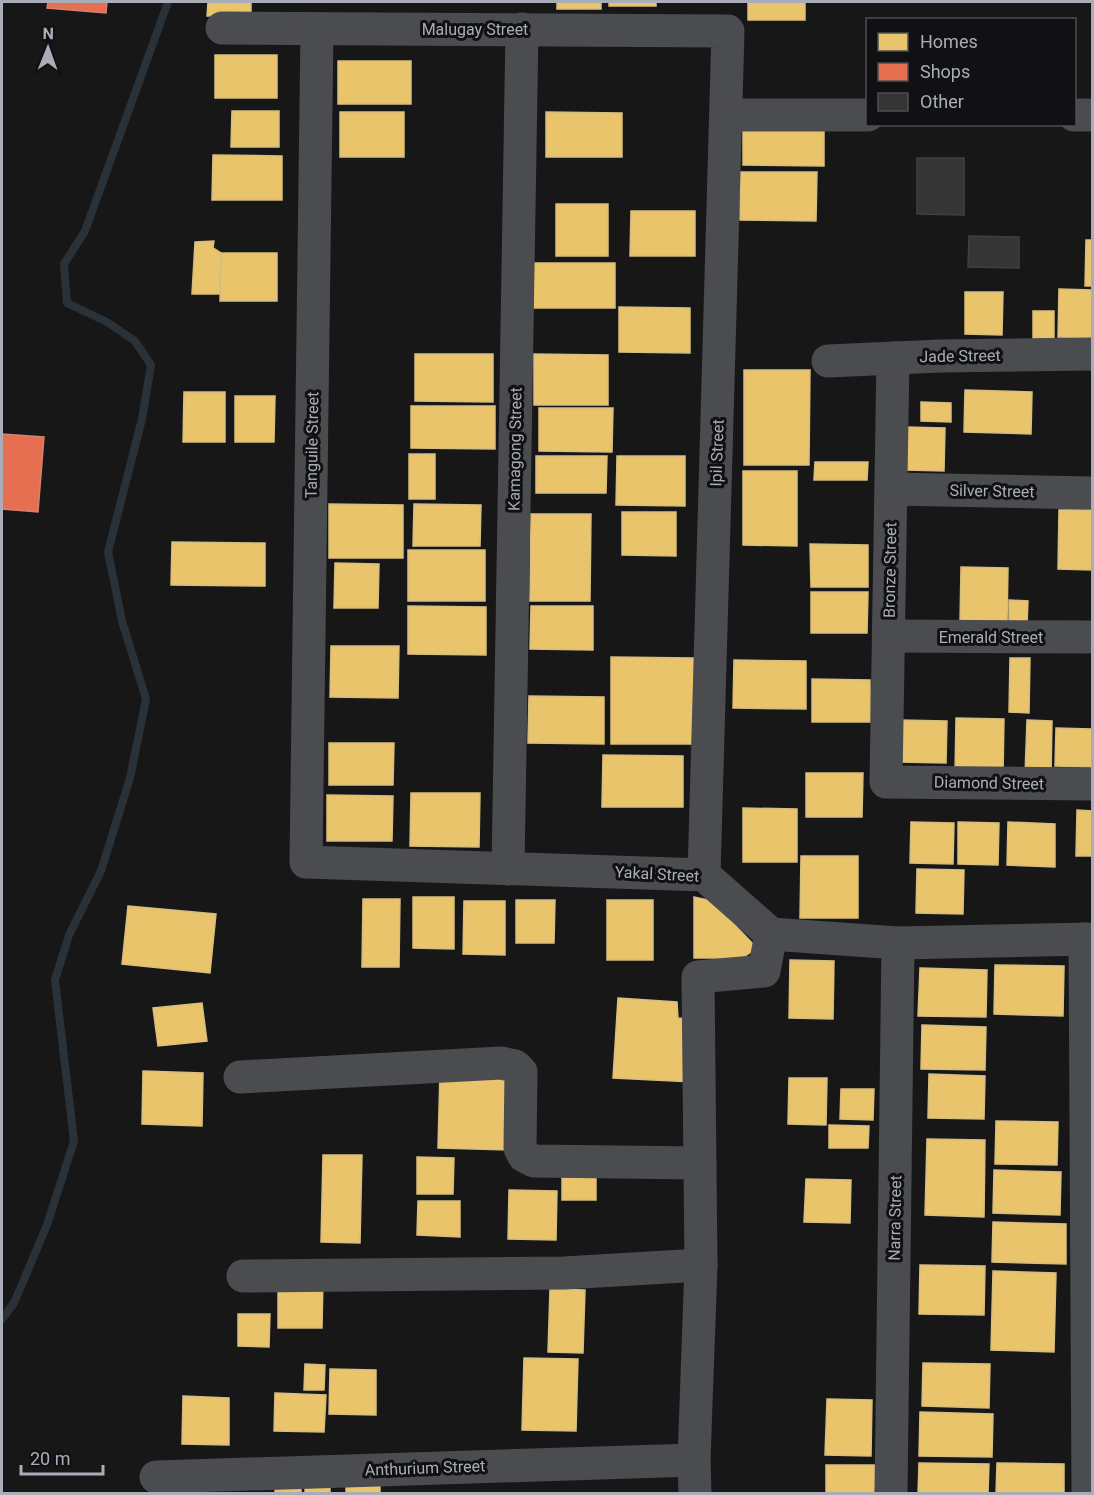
<svg xmlns="http://www.w3.org/2000/svg" width="1094" height="1495" font-family="Roboto,sans-serif">
<style>
.homes{fill:#e9c46a;stroke:#d6bd81;stroke-width:1.5}
.shops{fill:#e76f51;stroke:#d48270;stroke-width:1.5}
.lines{fill:none;stroke-linecap:round;stroke-linejoin:round}
.stream{stroke:#2a3239;stroke-width:8}
.building{fill:#353536;stroke:#3f4043;stroke-width:1.5}
.street{stroke:#4b4c50;stroke-width:33}
.labels{text-anchor:middle;dominant-baseline:central;stroke-width:6;stroke-linejoin:round;paint-order:stroke}
.street-label{font-size:16px;fill:#a8adb8;stroke:#111113}
</style>
<rect width="100%" height="100%" fill="#171717"/>
<!-- homes -->
<g class="homes">
<path d="M208 2H251V16H207Z"/>
<rect x="557" y="2" width="44" height="7"/>
<rect x="609" y="2" width="47" height="4"/>
<rect x="748" y="2" width="57" height="18"/>
<rect x="215" y="55" width="62" height="43"/>
<rect x="338" y="61" width="73" height="43"/>
<path d="M232 111H279V147H231Z"/>
<rect x="340" y="112" width="64" height="45"/>
<path d="M546 112 622 113V157H546Z"/>
<path d="M743 117 824 118V166L743 165Z"/>
<path d="M213 155 282 156V200H212Z"/>
<path d="M740 172H817L816 221 740 220Z"/>
<rect x="556" y="204" width="52" height="52"/>
<path d="M631 211H695V256H630Z"/>
<path d="M1086 240H1092V286H1085Z"/>
<path d="M214 241 213 248 221 253 220 294H192L195 242Z"/>
<path d="M221 253H277V301H220Z"/>
<rect x="533" y="263" width="82" height="45"/>
<path d="M1059 289 1092 290V338L1058 337Z"/>
<path d="M965 292H1003L1002 335 965 334Z"/>
<path d="M619 307 690 308V353L619 352Z"/>
<rect x="1033" y="311" width="21" height="27"/>
<path d="M415 354H493V402L415 401Z"/>
<path d="M534 354 608 355V405H534Z"/>
<path d="M744 370H810L809 465H744Z"/>
<path d="M965 390 1032 392 1031 434 964 432Z"/>
<path d="M184 392H225V442H183Z"/>
<path d="M235 396H275L274 442H235Z"/>
<path d="M921 402 951 403V422L921 421Z"/>
<path d="M411 406H495V449L411 448Z"/>
<path d="M539 408H613L612 452 539 451Z"/>
<path d="M906 427 945 428 944 471 906 470Z"/>
<rect x="409" y="454" width="26" height="45"/>
<path d="M536 456H607L606 493H536Z"/>
<path d="M617 456H685V506L616 505Z"/>
<path d="M815 462H868L867 480H814Z"/>
<path d="M743 471H797V546L743 545Z"/>
<path d="M329 504 403 505V558H329Z"/>
<path d="M414 504 481 505 480 546H413Z"/>
<path d="M1059 510H1092V570L1058 569Z"/>
<path d="M622 512H676V556L622 555Z"/>
<path d="M531 514H591L590 601H530Z"/>
<path d="M172 542 265 543V586L171 585Z"/>
<path d="M810 544 868 545V587H811Z"/>
<rect x="408" y="550" width="77" height="51"/>
<path d="M335 563 379 564 378 608H334Z"/>
<path d="M961 567 1008 568 1007 624 960 623Z"/>
<path d="M811 592H868L867 633H811Z"/>
<path d="M1009 600 1028 601 1027 625H1009Z"/>
<path d="M408 606 486 607V655L408 654Z"/>
<path d="M531 606H593V650L530 649Z"/>
<path d="M331 646H399L398 698 330 697Z"/>
<path d="M611 657 694 658V744H611Z"/>
<path d="M1010 658H1030L1029 713 1009 712Z"/>
<path d="M734 660 806 661V709L733 708Z"/>
<path d="M812 679 870 680V722H812Z"/>
<path d="M529 696 604 697V744L528 743Z"/>
<path d="M956 718 1004 719 1003 775 955 774Z"/>
<path d="M899 720 947 721 946 763 898 762Z"/>
<path d="M1027 720 1052 721 1051 776 1025 775Z"/>
<path d="M1056 728 1092 729V767L1055 766Z"/>
<path d="M329 743H394L393 785H329Z"/>
<path d="M603 755 683 756V807H602Z"/>
<path d="M806 773H863L862 817H806Z"/>
<path d="M411 793H480L479 847 410 846Z"/>
<path d="M327 795 393 796 392 841H327Z"/>
<path d="M743 808 797 809V862H743Z"/>
<path d="M1077 810 1092 811V856H1076Z"/>
<path d="M911 822 954 823 953 864 910 863Z"/>
<path d="M958 822 999 823 998 865 958 864Z"/>
<path d="M1008 822 1055 824V867L1007 865Z"/>
<path d="M801 856H858V918H800Z"/>
<path d="M917 869 964 870 963 914 916 913Z"/>
<path d="M413 897H454V949L413 948Z"/>
<path d="M694 897 712 901 757 948 742 958H694Z"/>
<path d="M363 899H400L399 967H362Z"/>
<path d="M516 900H555L554 943H516Z"/>
<rect x="607" y="900" width="46" height="60"/>
<path d="M464 901H505V955L463 954Z"/>
<path d="M128 906 216 914 210 973 122 964Z"/>
<path d="M790 960 834 961 833 1019 789 1018Z"/>
<path d="M995 965 1064 966 1063 1016 994 1014Z"/>
<path d="M920 968 987 970 986 1017 918 1016Z"/>
<path d="M618 998 677 1002 678 1018 692 1019 693 1082 613 1078Z"/>
<path d="M202 1003 207 1041 158 1046 153 1008Z"/>
<path d="M922 1025 986 1027 985 1070 921 1069Z"/>
<path d="M143 1071 203 1073 202 1126 142 1124Z"/>
<path d="M440 1071 515 1073 513 1150 438 1148Z"/>
<path d="M929 1074 985 1076 984 1119 928 1118Z"/>
<path d="M789 1078H827L826 1125 788 1124Z"/>
<path d="M841 1089H874L873 1120 840 1119Z"/>
<path d="M996 1121 1058 1122 1057 1165 995 1164Z"/>
<path d="M829 1125 869 1126 868 1148H829Z"/>
<path d="M927 1139 985 1140 984 1217 925 1215Z"/>
<path d="M323 1155H362L360 1243 321 1242Z"/>
<path d="M417 1157 454 1158 453 1194H417Z"/>
<path d="M562 1163 596 1164V1200H562Z"/>
<path d="M994 1170 1061 1172 1060 1215 993 1213Z"/>
<path d="M806 1179 851 1180 850 1223 804 1222Z"/>
<path d="M509 1190 557 1191 556 1240 508 1239Z"/>
<path d="M418 1201H460V1237L417 1235Z"/>
<path d="M993 1222 1066 1224V1264L992 1262Z"/>
<path d="M920 1265 985 1266 984 1315 919 1314Z"/>
<path d="M993 1271 1056 1273 1054 1352 991 1350Z"/>
<path d="M278 1279 323 1280 322 1328H278Z"/>
<path d="M550 1289 585 1290 583 1353 548 1352Z"/>
<path d="M238 1314H270L269 1347 238 1346Z"/>
<path d="M524 1358 578 1359 576 1431 522 1430Z"/>
<path d="M923 1363 990 1364 989 1408 922 1406Z"/>
<path d="M305 1364 325 1365 324 1390H304Z"/>
<path d="M330 1369 376 1370V1415L329 1414Z"/>
<path d="M275 1393 326 1395 324 1432 274 1431Z"/>
<path d="M183 1396 229 1398V1445L182 1444Z"/>
<path d="M827 1399 872 1400 871 1456 825 1455Z"/>
<path d="M920 1412 993 1414 992 1457 919 1456Z"/>
<path d="M919 1463 989 1464 988 1494H918Z"/>
<path d="M997 1463 1064 1464V1494H996Z"/>
<path d="M826 1465H875L874 1494H826Z"/>
<rect x="346" y="1478" width="34" height="16"/>
<rect x="275" y="1479" width="26" height="15"/>
<path d="M305 1481 330 1482V1494H305Z"/>
</g>
<!-- shops -->
<g class="shops">
<path d="M48 2H107L106 13 47 8Z"/>
<path d="M2 434 44 437 38 512 2 509Z"/>
</g>
<g class="lines">
<!-- stream -->
<path class="stream" d="M2 1319 14 1303 47 1225 74 1141 55 980 69 935 101 871 130 778 146 699 122 621 108 552 142 419 151 365 135 341 107 322 67 303 64 264 85 231 168 2"/>
</g>
<!-- building -->
<g class="building">
<path d="M917 158H964V215L917 214Z"/>
<path d="M969 236 1019 237V268L968 267Z"/>
</g>
<g class="lines">
<!-- street -->
<g class="street">
<path d="M222 28 728 31 704 875"/>
<path d="M317 29 306 862 704 875 771 934 898 943 1092 939"/>
<path d="M727 115H868"/>
<path d="M1074 115H1092"/>
<path d="M893 358 886 782 1092 784"/>
<path d="M828 361 940 356 1092 354"/>
<path d="M892 489 1092 493"/>
<path d="M889 636 1092 637"/>
<path d="M508 869 522 29"/>
<path d="M1085 939 1088 1494"/>
<path d="M240 1077 501 1063 515 1066 521 1072 520 1148 524 1156 534 1161 700 1163"/>
<path d="M243 1276 564 1273 701 1265"/>
<path d="M156 1477 694 1460"/>
<path d="M695 1494 694 1460 701 1265 698 977 764 971 771 934"/>
<path d="M891 1494 898 943"/>
</g>
</g>
<g class="labels">
<!-- street labels -->
<g class="street-label">
<text x="475" y="29">Malugay Street</text>
<text transform="translate(960 356) rotate(-1)">Jade Street</text>
<text transform="translate(312 445) rotate(-89)">Tanguile Street</text>
<text transform="translate(515 449) rotate(-89)">Kamagong Street</text>
<text transform="translate(717 453) rotate(-88)">Ipil Street</text>
<text transform="translate(992 491) rotate(1)">Silver Street</text>
<text transform="translate(890 570) rotate(-89)">Bronze Street</text>
<text x="991" y="637">Emerald Street</text>
<text transform="translate(989 783) rotate(1)">Diamond Street</text>
<text transform="translate(657 874) rotate(3)">Yakal Street</text>
<text transform="translate(895 1218) rotate(-89)">Narra Street</text>
<text transform="translate(425 1468) rotate(-2)">Anthurium Street</text>
</g>
</g>
<!-- border -->
<rect width="1094" height="1495" fill="none" stroke="#a8adb8" stroke-width="6"/>
<!-- legend -->
<rect x="866" y="18" width="210" height="108" fill="#111113" stroke="#4d4f55" stroke-width="1.5"/>
<rect x="878" y="33" width="30" height="18" fill="#e9c46a" stroke="#4d4f55" stroke-width="1.5"/>
<text x="920" y="48" font-size="18" fill="#a8adb8">Homes</text>
<rect x="878" y="63" width="30" height="18" fill="#e76f51" stroke="#4d4f55" stroke-width="1.5"/>
<text x="920" y="78" font-size="18" fill="#a8adb8">Shops</text>
<rect x="878" y="93" width="30" height="18" fill="#353536" stroke="#4d4f55" stroke-width="1.5"/>
<text x="920" y="108" font-size="18" fill="#a8adb8">Other</text>
<!-- north arrow -->
<g transform="translate(48 48) rotate(1)" stroke="#111113" stroke-width="4.5" paint-order="stroke">
<path d="M0-4.5L10 22L0 15L-10 22Z" fill="#a8adb8"/>
<text y="-9" font-size="16" font-weight="bold" text-anchor="middle" fill="#a8adb8">N</text>
</g>
<!-- scale -->
<path d="M21 1465v9h82v-9" fill="none" stroke="#a8adb8" stroke-width="3"/>
<text x="30" y="1465" font-size="18" fill="#a8adb8" stroke="#111113" stroke-width="4.5" paint-order="stroke">20 m</text>
</svg>
